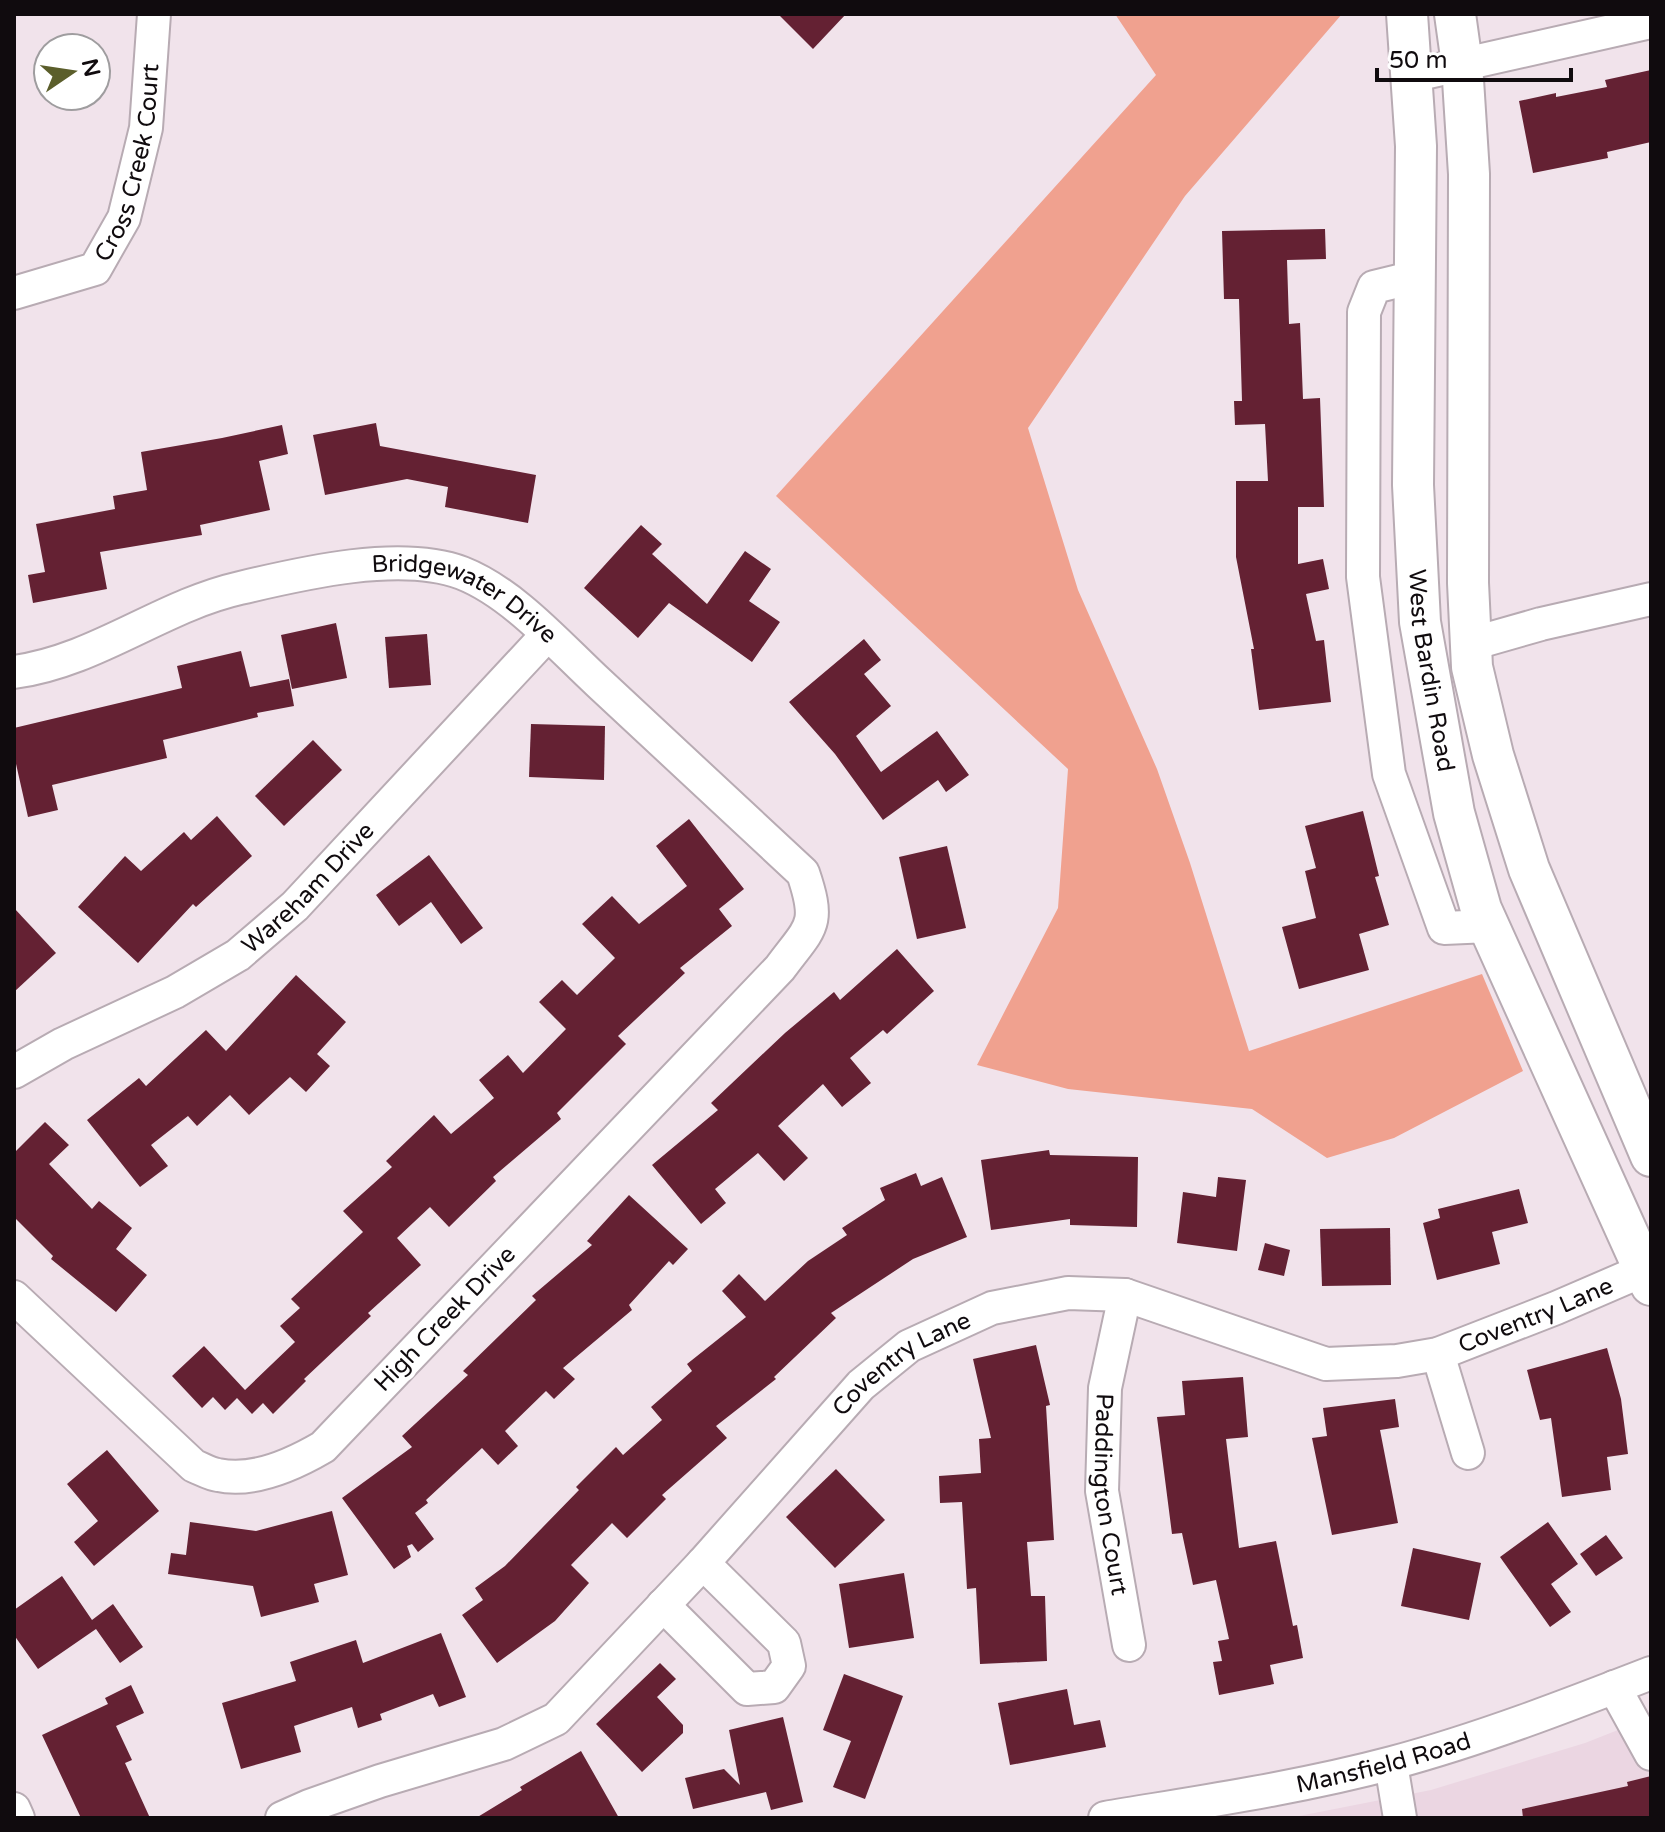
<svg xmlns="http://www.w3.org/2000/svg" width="1665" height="1832" font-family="'Varela Round',sans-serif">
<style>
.built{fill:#ebd6e2}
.forest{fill:#f0a18f}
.building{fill:#642133}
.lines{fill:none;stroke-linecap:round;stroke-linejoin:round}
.minor-casing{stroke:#b8abb3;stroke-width:36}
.major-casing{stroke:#b8abb3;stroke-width:44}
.minor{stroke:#fff;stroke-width:32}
.major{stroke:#fff;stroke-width:40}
.labels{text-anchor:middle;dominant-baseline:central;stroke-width:8;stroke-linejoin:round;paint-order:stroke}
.street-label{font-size:24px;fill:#100b0e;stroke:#fff}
</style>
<rect width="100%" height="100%" fill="#f1e3eb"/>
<!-- built -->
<path class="built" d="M1651 1717V1818H1289L1431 1790 1585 1743Z"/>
<!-- forest -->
<path class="forest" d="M1115 14H1342L1185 196 1028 428 1078 590 1157 769 1190 863 1249 1051 1482 974 1523 1071 1394 1138 1327 1158 1252 1109 1068 1089 977 1065 1058 908 1068 769 776 496 1156 75Z"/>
<!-- building -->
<g class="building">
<path d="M778 14H846L813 49Z"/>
<path d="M1651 70V142L1607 152 1608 158 1533 173 1519 101 1556 93V97L1607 87 1605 80Z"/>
<path d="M1325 229 1326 259 1287 260 1289 324 1300 323 1303 399 1320 398 1324 507H1298V564L1323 559 1329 589 1306 594 1316 641 1324 640 1331 702 1259 710 1251 649H1254L1236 557V481H1268L1265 424 1235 425 1234 401H1242L1239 299H1224L1222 231Z"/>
<path d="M376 423 380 446 536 475 528 523 445 507 448 487 407 479 325 495 313 435Z"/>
<path d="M282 425 288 454 259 461 270 510 200 525 202 535 100 552 107 589 33 603 28 575 45 572 36 524 115 509 113 496 147 490 141 452 222 438Z"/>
<path d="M641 525 662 544 652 554 707 604 745 551 771 569 749 601 780 622 752 662 669 603 638 638 584 588Z"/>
<path d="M336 623 347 678 292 689 281 635Z"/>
<path d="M427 634 431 685 389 688 385 637Z"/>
<path d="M864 639 881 660 864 674 891 706 856 736 881 772 937 731 969 775 946 792 938 780 883 820 835 754 789 702Z"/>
<path d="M241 651 250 687 289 679 294 706 257 713 258 717 163 740 167 758 52 785 58 810 28 817 14 755V728L182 688 177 666Z"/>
<path d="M531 724 605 726 604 780 529 777Z"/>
<path d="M313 740 342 770 284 826 255 796Z"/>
<path d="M1363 811 1379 876 1375 877 1389 925 1359 934 1369 970 1299 989 1282 927 1316 918 1305 871 1316 868 1305 826Z"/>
<path d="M217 816 252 856 196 907 193 904 138 963 78 907 125 856 141 871 184 832 191 840Z"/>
<path d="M689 819 744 889 719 909 732 926 680 968 685 973 618 1036 626 1044 557 1113 561 1119 493 1177 496 1181 449 1227 430 1207 397 1238 421 1265 368 1313 371 1316 304 1379 306 1381 273 1414 263 1403 252 1414 237 1398 225 1410 213 1397 202 1408 172 1376 204 1346 245 1390 295 1342 280 1326 300 1308 291 1299 363 1232 343 1211 392 1167 386 1161 434 1115 451 1134 494 1098 479 1080 508 1055 523 1073 566 1029 539 1002 562 980 577 995 615 958 582 924 612 896 639 924 687 886 656 846Z"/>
<path d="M947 846 966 928 917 939 899 857Z"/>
<path d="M429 855 483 928 461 944 431 902 399 926 376 895Z"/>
<path d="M14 908 56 953 14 992Z"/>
<path d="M897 949 934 991 887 1034 883 1030 850 1058 871 1083 842 1107 823 1084 778 1126 808 1158 784 1181 758 1153 715 1189 726 1203 701 1224 652 1165 718 1110 711 1103 785 1033 834 992 840 1000Z"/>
<path d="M296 975 346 1022 317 1054 330 1066 306 1092 290 1077 249 1115 230 1095 197 1126 188 1116 151 1145 168 1166 140 1187 87 1120 139 1078 146 1086 206 1030 226 1051Z"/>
<path d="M45 1122 69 1145 49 1164 92 1209 99 1201 132 1228 116 1249 147 1275 116 1312 51 1259 53 1256 14 1217V1153Z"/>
<path d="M1049 1150 1050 1155 1138 1157 1137 1227 1070 1225V1219L991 1230 981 1160Z"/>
<path d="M916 1173 921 1186 942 1177 967 1237 913 1259 831 1313 836 1318 774 1377 776 1379 716 1426 727 1438 662 1495 666 1499 627 1538 612 1523 571 1565 589 1583 555 1621 497 1663 462 1615 483 1600 475 1588 505 1566 579 1490 576 1487 616 1447 623 1455 662 1420 651 1407 692 1371 687 1364 746 1317 722 1291 739 1274 765 1301 808 1261 847 1235 842 1228 885 1200 880 1188Z"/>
<path d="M1218 1177 1246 1180 1237 1251 1177 1243 1183 1192 1216 1197Z"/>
<path d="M1519 1189 1528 1223 1492 1232 1500 1264 1437 1280 1423 1223 1440 1218 1438 1209Z"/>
<path d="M629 1195 688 1249 673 1265 669 1261 629 1305 632 1310 563 1368 575 1379 554 1399 546 1391 505 1431 518 1446 498 1465 482 1448 426 1500 428 1503 415 1513 434 1539 418 1552 412 1544 407 1546 411 1557 394 1569 342 1498 412 1447 402 1436 468 1375 463 1371 536 1300 532 1296 592 1245 587 1241Z"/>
<path d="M1390 1228 1391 1285 1322 1286 1320 1229Z"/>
<path d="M1265 1243 1290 1250 1284 1276 1258 1270Z"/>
<path d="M1036 1345 1050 1405 1046 1406 1054 1540 1027 1542 1031 1596H1045L1047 1661 980 1664 976 1588 967 1589 962 1502 940 1503 939 1476 981 1473 979 1439 991 1438 973 1359Z"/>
<path d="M1607 1348 1621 1399 1628 1454 1607 1457 1611 1490 1562 1497 1551 1418 1540 1420 1527 1370Z"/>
<path d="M1243 1377 1248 1437 1226 1439 1239 1548 1276 1541 1293 1626 1297 1625 1303 1658 1270 1665 1274 1684 1219 1695 1213 1662 1222 1661 1218 1641 1229 1639 1216 1580 1193 1585 1182 1533 1172 1534 1157 1417 1185 1415 1182 1381Z"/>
<path d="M1395 1399 1399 1427 1380 1430 1398 1523 1332 1535 1312 1438 1327 1436 1323 1408Z"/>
<path d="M107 1450 159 1511 94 1566 74 1542 98 1521 67 1484Z"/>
<path d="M836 1469 885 1520 835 1568 786 1517Z"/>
<path d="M332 1511 348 1575 314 1584 319 1602 261 1617 253 1586 168 1574 171 1553 186 1555 190 1522 256 1531Z"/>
<path d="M1548 1522 1578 1564 1551 1584 1571 1612 1550 1627 1500 1557Z"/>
<path d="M1606 1535 1623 1558 1596 1576 1580 1554Z"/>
<path d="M1413 1548 1481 1563 1469 1620 1401 1606Z"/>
<path d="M904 1573 914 1638 849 1648 839 1584Z"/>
<path d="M62 1576 92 1620 113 1604 143 1647 120 1663 96 1629 38 1669 14 1635V1610Z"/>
<path d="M441 1633 466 1697 439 1707 433 1694 380 1714 382 1720 358 1728 352 1707 294 1726 301 1752 241 1769 222 1703 296 1681 290 1662 356 1640 363 1663Z"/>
<path d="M660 1663 676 1679 657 1697 683 1725V1733L642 1772 596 1724Z"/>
<path d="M844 1674 903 1696 865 1799 833 1787 851 1741 823 1730Z"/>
<path d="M131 1685 144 1713 116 1726 132 1760 125 1763 150 1818H81L42 1735 108 1704 105 1698Z"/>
<path d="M1067 1689 1074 1725 1100 1720 1106 1747 1010 1765 998 1703Z"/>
<path d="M783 1717 803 1802 771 1810 766 1792 693 1809 685 1778 724 1769 740 1785 729 1730Z"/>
<path d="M581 1751 619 1818H476L522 1790 520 1787Z"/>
<path d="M1651 1776V1818H1523L1522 1809 1628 1786 1627 1782Z"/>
</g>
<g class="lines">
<defs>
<g id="minor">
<path d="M1411 76 1651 22"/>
<path d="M1415 277 1374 287 1364 312 1363 577 1389 774 1444 928 1489 926"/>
<path id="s1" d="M14 293 95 269 124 218 146 128 154 14"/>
<path d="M1471 644 1541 624 1651 599"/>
<path id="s2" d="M14 672C96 661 161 606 240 588 303 573 401 550 462 573 513 593 559 646 599 683 667 746 735 809 803 873 821 926 811 926 780 968L323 1447C294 1464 254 1483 218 1475 210 1474 202 1469 194 1466L14 1297"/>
<path id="s3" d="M14 1072 63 1044 175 992 238 955 295 906 547 635"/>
<path id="s4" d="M1125 1295 1105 1388 1102 1491 1129 1645"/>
<path d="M1438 1354 1468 1453"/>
<path d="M663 1605 747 1689 774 1687 789 1666 784 1643 703 1563"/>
<path d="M1614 1687 1651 1754"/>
<path d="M1391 1764 1400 1818"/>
<path d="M14 1809 18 1818"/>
<path id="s5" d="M282 1818 309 1806 380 1781 504 1744 556 1719 703 1563 861 1385 909 1346 992 1308 1068 1293 1125 1295 1326 1364 1397 1361 1438 1354 1556 1308 1644 1270"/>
<path id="s6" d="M1105 1818C1200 1802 1298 1788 1392 1763 1481 1739 1566 1706 1651 1673"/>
</g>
<g id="major">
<path id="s7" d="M1407 14 1416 146 1413 485 1420 622 1454 813 1481 909 1651 1285"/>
<path d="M1455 14 1462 64 1469 174 1468 583 1472 667 1493 755 1529 869 1651 1156"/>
</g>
</defs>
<!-- minor casing -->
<use href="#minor" class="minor-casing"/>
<!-- major casing -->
<use href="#major" class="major-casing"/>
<!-- minor -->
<use href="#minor" class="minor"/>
<!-- major -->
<use href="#major" class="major"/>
</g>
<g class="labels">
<!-- street labels -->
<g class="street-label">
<text stroke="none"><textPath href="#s1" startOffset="198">Cross Creek Court</textPath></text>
<text stroke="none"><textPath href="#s2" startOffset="478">Bridgewater Drive</textPath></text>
<text stroke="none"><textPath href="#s7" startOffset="658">West Bardin Road</textPath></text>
<text stroke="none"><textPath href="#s3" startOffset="350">Wareham Drive</textPath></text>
<text stroke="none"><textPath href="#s5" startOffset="1462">Coventry Lane</textPath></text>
<text transform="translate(445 1319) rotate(-46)">High Creek Drive</text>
<text stroke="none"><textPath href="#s5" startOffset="790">Coventry Lane</textPath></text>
<text stroke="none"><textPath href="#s4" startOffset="202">Paddington Court</textPath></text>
<text stroke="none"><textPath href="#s6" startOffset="284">Mansfield Road</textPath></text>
</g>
</g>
<!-- border -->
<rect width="1665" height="1832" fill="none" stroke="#100b0e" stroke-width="32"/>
<!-- north arrow -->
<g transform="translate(72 72) rotate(77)"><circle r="38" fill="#ffffff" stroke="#9f9d9f" stroke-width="2"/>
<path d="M0-6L14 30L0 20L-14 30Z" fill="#5b5e2b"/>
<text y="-12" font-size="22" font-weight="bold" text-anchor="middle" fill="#100b0e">N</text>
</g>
<!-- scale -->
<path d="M1377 68v12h194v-12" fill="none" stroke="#100b0e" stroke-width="4"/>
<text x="1389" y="68" font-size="24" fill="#100b0e" stroke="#ffffff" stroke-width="6" paint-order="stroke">50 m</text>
</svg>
